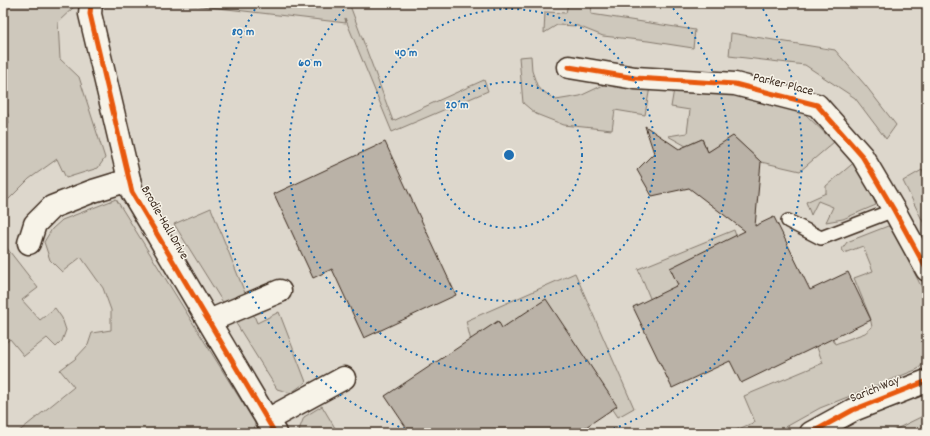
<svg xmlns="http://www.w3.org/2000/svg" width="930" height="436" font-family="Dekko,sans-serif">
<style>
.built{fill:#ddd7cc}
.green{fill:#cec8bc;stroke:#84796d}
.building{fill:#bab2a7;stroke:#3b2a1e}
.lines{fill:none;stroke-linecap:round;stroke-linejoin:round}
.service-casing{stroke:#3b2a1e;stroke-width:16}
.minor-casing{stroke:#3b2a1e;stroke-width:25}
.service{stroke:#f7f3e8;stroke-width:13}
.minor{stroke:#f7f3e8;stroke-width:22}
.cycleway-casing{stroke:#f7f3e8;stroke-width:8}
.cycleway{stroke:#e8590c;stroke-width:5}
.ring{fill:none;stroke:#1f6fb2;stroke-width:2;stroke-dasharray:2 4}
.labels{text-anchor:middle;dominant-baseline:central;stroke-width:3;stroke-linejoin:round;paint-order:stroke}
.street-label{font-size:13px;fill:#3b2a1e;stroke:#f7f3e8}
.centre{fill:#1f6fb2;stroke:#f7f3e8;stroke-width:2}
.ring-label{font-size:12px;text-anchor:middle;font-weight:bold;fill:#1f6fb2;stroke:#f7f3e8;stroke-width:3;stroke-linejoin:round;paint-order:stroke}
</style>
<rect width="100%" height="100%" fill="#ece7dc"/>
<filter id="ink" filterUnits="userSpaceOnUse"><feTurbulence type="fractalNoise" baseFrequency=".025" numOctaves="2"/><feDisplacementMap in="SourceGraphic" scale="8" xChannelSelector="R" yChannelSelector="G"/><feConvolveMatrix kernelMatrix="1 2 1 2 8 2 1 2 1" color-interpolation-filters="sRGB"/></filter>
<g filter="url(#ink)">
<!-- built -->
<rect class="built" x="3" y="3" width="924" height="430"/>
<!-- green -->
<g class="green">
<path d="M3 3H75V6L58 22 60 59 79 77 105 158 98 168 66 178 57 159 29 179 6 202 3 215V123L9 124 8 114 3 111Z"/>
<path d="M176 3H349L393 121 484 80 488 91 392 132 345 18 346 23Z"/>
<path d="M568 3H592L591 14 695 30 693 48 648 41 603 36 578 26 557 25 544 33 545 12 566 13Z"/>
<path d="M731 33 835 50 866 86 896 125 886 139 855 98 805 65 729 56Z"/>
<path d="M531 56 532 71 538 88 556 100 580 96 612 81 650 87 645 115 615 110 612 130 564 125 536 114 523 103 519 57Z"/>
<path d="M674 89 742 94 802 111 834 142 800 171 761 162 734 137 708 152 702 139 686 146 668 136 687 133 690 110 671 107Z"/>
<path d="M857 160 876 205 843 219 826 222 833 207 818 201 811 215 806 202 826 193V186Z"/>
<path d="M922 170 927 180V230L903 181Z"/>
<path d="M116 199 255 423 254 433H17L74 387 60 370 75 359 88 345 92 333 111 330V310L103 288 81 257 62 272 50 260 44 242 52 229 62 220Z"/>
<path d="M211 208 257 323 279 312 306 382 291 393 277 389 174 224Z"/>
<path d="M888 226 893 230 927 298V359L918 369 820 408 775 433H729L755 422 744 396 823 363 812 335 828 329 835 344 865 333 872 327 870 317 854 278 873 271 863 246 844 253 842 249 847 242Z"/>
<path d="M734 230 741 250 689 294 654 308 638 269Z"/>
<path d="M3 243 38 288 22 300 40 320 55 308 62 318 66 330 62 341 56 347 47 338 24 356 10 339 3 345V298L6 296 3 292Z"/>
<path d="M575 273 634 408 618 417 549 314 475 357 466 321Z"/>
<path d="M322 406 338 433H301L299 430 304 417Z"/>
<path d="M927 414V433H888Z"/>
</g>
<!-- building -->
<g class="building">
<path d="M645 126 679 149 702 139 708 152 733 136 761 162 755 226 774 217 810 290 848 272 871 320 741 383 730 361 672 388 633 307 678 285 670 268 745 231 689 188 652 196 637 170 654 153Z"/>
<path d="M385 142 456 295 364 338 332 269 313 278 274 194Z"/>
<path d="M546 299 617 406 577 433H410L385 396 498 321 502 328Z"/>
</g>
<g class="lines">
<defs>
<path id="service" d="M788 221 821 238 894 210"/>
<g id="minor">
<path d="M91 3 90 14 132 192 275 433"/>
<path d="M569 67 635 78 735 84 817 105 862 156 894 210 927 270"/>
<path d="M29 243 35 224 52 207 93 191 129 180"/>
<path d="M209 321 280 291"/>
<path d="M267 420 344 378"/>
<path d="M811 433 853 410 927 381"/>
</g>
</defs>
<!-- service casing -->
<use href="#service" class="service-casing"/>
<!-- minor casing -->
<use href="#minor" class="minor-casing"/>
<!-- service -->
<use href="#service" class="service"/>
<!-- minor -->
<use href="#minor" class="minor"/>
<defs>
<g id="cycleway">
<path d="M91 3 90 14 132 192 275 433"/>
<path d="M569 67 635 78 735 84 817 105 862 156 894 210 927 270"/>
<path d="M811 433 853 410 927 381"/>
</g>
</defs>
<!-- cycleway casing -->
<use href="#cycleway" class="cycleway-casing"/>
<!-- cycleway -->
<use href="#cycleway" class="cycleway"/>
</g>
</g>
<!-- distance rings -->
<g class="ring">
<circle cx="509" cy="155" r="73"/>
<circle cx="509" cy="155" r="146"/>
<path d="M669 4A220 220 0 1 1 349 4"/>
<path d="M416 433A293 293 0 0 1 258 4M760 4A293 293 0 0 1 602 433"/>
</g>
<g class="labels">
<!-- street labels -->
<g class="street-label">
<text transform="translate(783 85) rotate(14)">Parker Place</text>
<text transform="translate(164 223) rotate(60)">Brodie-Hall Drive</text>
<text transform="translate(875 390) rotate(-22)">Sarich Way</text>
</g>
</g>
<circle cx="509" cy="155" r="6" class="centre"/>
<g class="ring-label">
<text x="243" y="35">80 m</text>
<text x="406" y="56">40 m</text>
<text x="310" y="66">60 m</text>
<text x="457" y="108">20 m</text>
</g>
<!-- margin -->
<rect width="930" height="436" fill="none" stroke="#f7f3e8" stroke-width="16"/>
<rect x="8" y="8" width="914" height="420" fill="none" stroke="#3b2a1e" stroke-width="1.5" filter="url(#ink)"/>
</svg>
